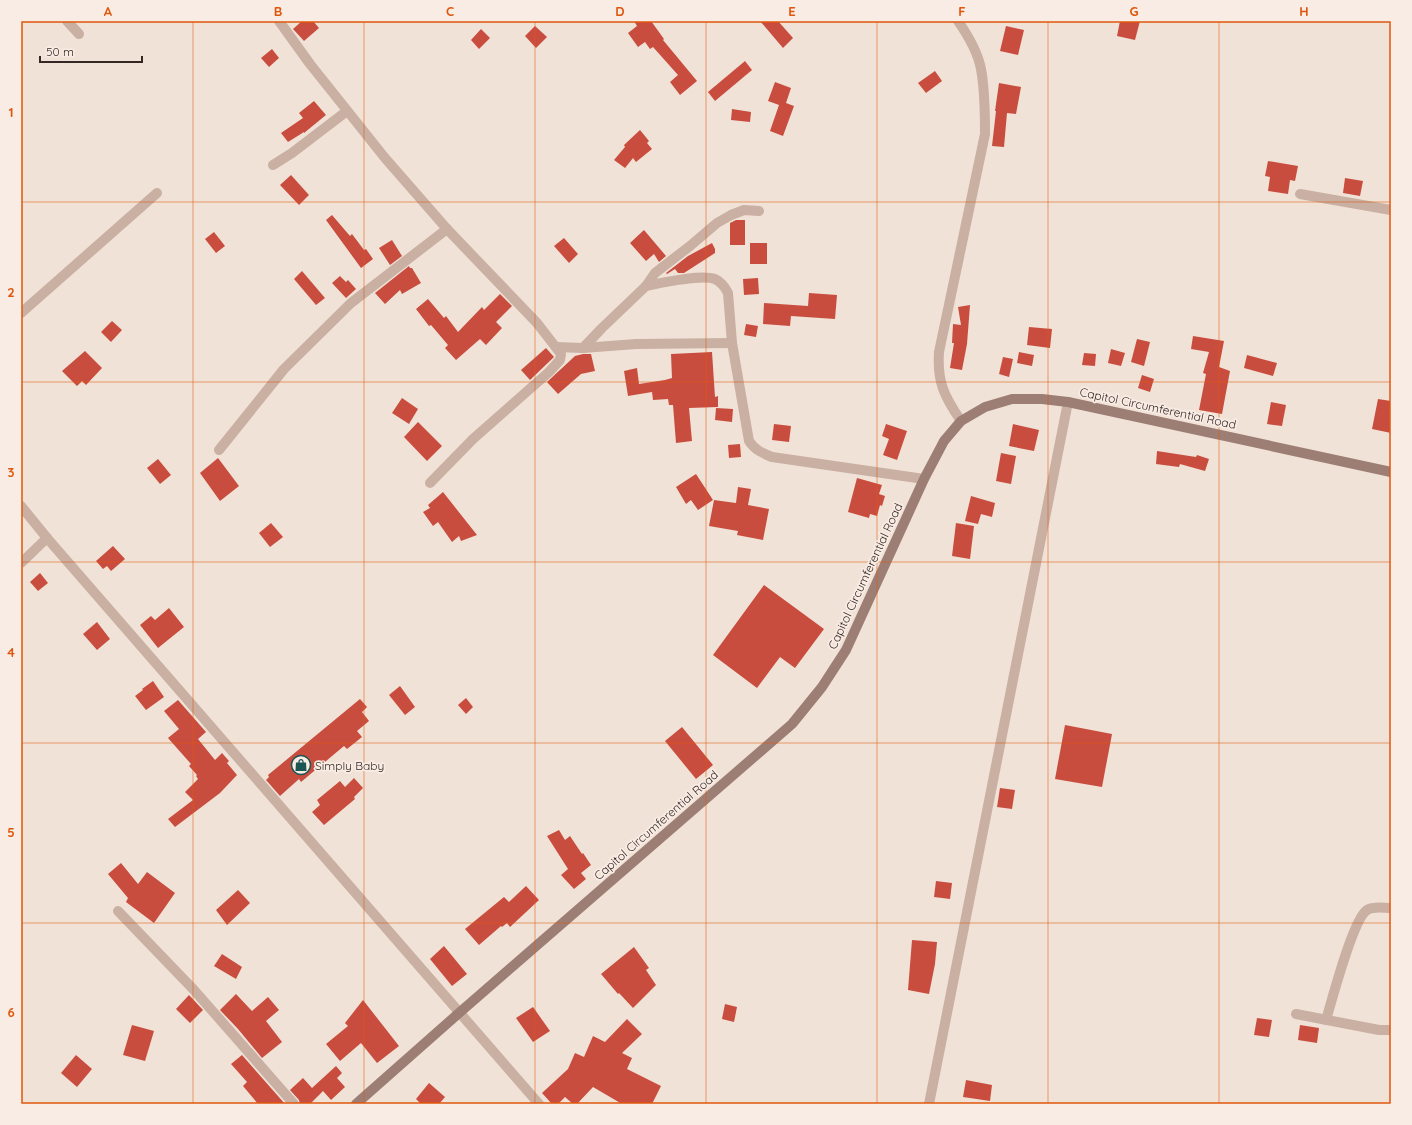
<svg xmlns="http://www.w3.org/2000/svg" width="1412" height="1125" font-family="Quicksand,sans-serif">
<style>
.building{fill:#c94d3e}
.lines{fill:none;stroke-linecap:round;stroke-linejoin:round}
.street{stroke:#c9b0a3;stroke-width:10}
.secondary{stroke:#9d7e75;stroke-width:10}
.grid{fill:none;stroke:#df570d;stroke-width:1;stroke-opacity:0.55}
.labels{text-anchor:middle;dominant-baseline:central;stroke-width:3.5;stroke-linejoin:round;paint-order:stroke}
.street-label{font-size:12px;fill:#342825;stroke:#f9ece4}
.poi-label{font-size:12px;fill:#342825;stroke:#f9ece4;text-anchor:start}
.neatline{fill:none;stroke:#df570d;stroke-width:1.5}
.grid-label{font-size:13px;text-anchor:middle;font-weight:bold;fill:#df570d}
</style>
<rect width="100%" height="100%" fill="#f1e2d7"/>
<!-- building -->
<g class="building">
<path d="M302 21H313L319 28 304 41 293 29Z"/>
<path d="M634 21H651L664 39 663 40 697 81 680 95 670 82 678 75 653 47 650 49 645 42 638 47 628 33 637 26Z"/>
<path d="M760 21H778L793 38 783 48Z"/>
<path d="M1120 21H1140L1135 40 1117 36Z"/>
<path d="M535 26 547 37 536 48 525 36Z"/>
<path d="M1006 26 1024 30 1018 55 1000 51Z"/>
<path d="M481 29 490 38 479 49 471 40Z"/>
<path d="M272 49 279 58 269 67 261 58Z"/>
<path d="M745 61 752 70 715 101 708 92Z"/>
<path d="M935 71 942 81 926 93 918 83Z"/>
<path d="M775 82 791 88 786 103 794 106 783 136 770 131 779 105 768 101Z"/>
<path d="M999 83 1021 87 1016 114 1007 113 1004 147 992 146 996 111H995Z"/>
<path d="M314 101 326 115 304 133V132L288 142 281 133 303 118 299 113Z"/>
<path d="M732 109 751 112 750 122 731 120Z"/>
<path d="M640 130 649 141 647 143 652 149 636 162 633 158 625 168 614 160 625 147 624 145Z"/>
<path d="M1268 161 1298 166 1295 181 1290 180 1288 194 1268 191 1270 177 1265 176Z"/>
<path d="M291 175 309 195 299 205 280 185Z"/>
<path d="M1345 178 1363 181 1360 196 1343 193Z"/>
<path d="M332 215 350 236 352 234 364 250 366 249 373 259 361 268 326 220Z"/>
<path d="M736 220H745V245H730V223Z"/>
<path d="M644 230 666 256 659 262 654 254 646 261 630 243Z"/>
<path d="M214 232 225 246 216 253 205 239Z"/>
<path d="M564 238 578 254 569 263 554 246Z"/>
<path d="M392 240 402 256 390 265 379 248Z"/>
<path d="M712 243 715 249V253L684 273H678L675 269 667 274 666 273 688 256Z"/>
<rect x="750" y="243" width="17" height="21"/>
<path d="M409 266 410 268H412L421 283 402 294 400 290 385 304 375 293Z"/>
<path d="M302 271 325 298 316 305 294 279Z"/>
<path d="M340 276 346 282 348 280 356 289 346 298 332 283Z"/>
<path d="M758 278 759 294 744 295 743 279Z"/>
<path d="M809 293 837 295 835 319 791 316 790 326 763 324 764 303 808 306Z"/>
<path d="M500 294 512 306 496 322 502 328 486 345 480 339 456 360 445 348 448 345 431 325 429 326 416 309 428 299 444 318 446 316 458 332 482 307 484 310Z"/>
<path d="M970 305 967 344 962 370 950 368 954 343H952L953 324 961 325 958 307Z"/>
<path d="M112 321 122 330 111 342 101 332Z"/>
<path d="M746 324 758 326 756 337 744 335Z"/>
<path d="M1029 327 1052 329 1050 348 1027 345Z"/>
<path d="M1193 336 1224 341 1219 367 1230 371 1222 414 1199 410 1206 374 1203 373 1209 352 1191 349Z"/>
<path d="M1137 339 1150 342 1144 366 1131 362Z"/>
<path d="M546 348 554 357 530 380 521 370Z"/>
<path d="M1111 349 1125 353 1121 366 1108 363Z"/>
<path d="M85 351 102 368 86 385 82 381 77 386 62 371Z"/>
<path d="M712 352 715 397 718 396V407L689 408 692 441 676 443 673 405H669L668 399 653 400 652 392 628 396 624 371 637 368 639 384 665 380 672 378 671 354Z"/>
<path d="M1019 352 1034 355 1032 366 1017 363Z"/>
<path d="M1084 353 1096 354 1095 366 1082 365Z"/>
<path d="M583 354H591L595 371 581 374 558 394 547 382 575 356Z"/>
<path d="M1247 355 1277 363 1273 376 1244 368Z"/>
<path d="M1003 357 1013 359 1009 377 999 374Z"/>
<path d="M1142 375 1154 379 1150 392 1138 388Z"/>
<path d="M402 398 418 409 409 424 392 413Z"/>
<path d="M1378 399 1391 401V433L1372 429Z"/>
<path d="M1271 402 1286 405 1282 426 1267 424Z"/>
<path d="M716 408 733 409 732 422 715 420Z"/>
<path d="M418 422 442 446 427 461 404 437Z"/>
<path d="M774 424 791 426 789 442 772 440Z"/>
<path d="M886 424 907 431 897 460 883 455 889 439 882 436Z"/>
<path d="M1013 424 1039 430 1034 451 1009 446Z"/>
<path d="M740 444 741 457 729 458 728 445Z"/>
<path d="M1157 451 1196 457 1197 455 1209 459 1205 471 1180 464 1179 467 1156 464Z"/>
<path d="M1001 453 1016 456 1011 484 996 481Z"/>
<path d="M218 458 239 486 220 501 200 473Z"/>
<path d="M158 459 171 475 160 484 147 468Z"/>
<path d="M696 474 713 500 698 510 691 500 686 504 676 487Z"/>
<path d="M857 478 882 485 879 494 885 496 882 506 880 505 877 516 870 514 869 518 848 512Z"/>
<path d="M738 487 751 489 748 505 769 509 763 540 737 535 738 531 709 526 714 500 736 503Z"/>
<path d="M443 492 477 535 461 541 459 536 452 542 438 522 433 526 423 512 430 508 428 505Z"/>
<path d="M971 496 995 503 992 517 981 514 978 524 965 521Z"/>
<path d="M271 523 283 537 270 547 259 533Z"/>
<path d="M956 523 974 526 970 559 952 556Z"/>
<path d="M113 546 125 559 111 571 107 566 103 569 96 561Z"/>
<path d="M40 573 48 583 38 591 30 582Z"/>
<path d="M764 585 824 629 795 668 780 657 757 688 713 655Z"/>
<path d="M169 608 184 627 158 648 140 625 151 616 155 620Z"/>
<path d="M97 622 110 639 97 650 83 634Z"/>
<path d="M153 681 164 697 146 710 135 696 143 690 142 689Z"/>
<path d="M400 686 415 707 405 715 389 695Z"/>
<path d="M466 698 473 707 466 714 458 705Z"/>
<path d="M360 699 367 707 362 712 369 721 357 731 362 737 347 749 344 746 301 782 299 779 280 796 266 780 269 777 268 775Z"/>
<path d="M178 700 206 732 198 739 215 760 222 753 229 761 227 763 237 775 220 793 175 827 168 819 193 800 185 792 198 779 196 776 197 775 189 766 191 764 168 738 179 729 164 711Z"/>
<path d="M1065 725 1112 734 1102 787 1055 779Z"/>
<path d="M682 727 713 765 696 779 665 741Z"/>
<path d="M354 778 363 788 354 797 355 799 324 825 312 812 320 805 317 800 340 781 345 787Z"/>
<path d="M1000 788 1015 790 1012 809 997 807Z"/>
<path d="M559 830 565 840 570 836 582 854 583 853 591 865 581 873 586 879 574 889 561 875 568 869 547 836Z"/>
<path d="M121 863 138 884 147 872 175 893 154 923 126 902 128 898 108 874Z"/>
<path d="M936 881 952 883 950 899 934 897Z"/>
<path d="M526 886 539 900 510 927 507 923 502 927 501 926 479 945 465 929 504 897 509 902Z"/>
<path d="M238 890 250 903 227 925 216 910Z"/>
<path d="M912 940 937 942 935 964 929 994 908 990Z"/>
<path d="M444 946 467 974 452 986 430 959Z"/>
<path d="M634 947 649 968 646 970 656 985 633 1008 619 993 618 994 601 974Z"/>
<path d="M222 954 242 967 236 979 214 966Z"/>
<path d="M236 994 252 1011 268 997 279 1010 266 1021 282 1042 262 1058 238 1029 220 1010Z"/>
<path d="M189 995 203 1010 190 1023 176 1009Z"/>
<path d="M363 1000 399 1046 377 1063 361 1043 340 1061 326 1044 348 1026 345 1023Z"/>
<path d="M725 1004 737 1007 734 1022 722 1019Z"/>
<path d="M533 1007 550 1031 533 1042 516 1018Z"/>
<path d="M1257 1018 1272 1020 1269 1037 1254 1035Z"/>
<path d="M627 1019 642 1034 622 1053 632 1058 627 1069 661 1086 652 1104H622L593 1087 577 1104H573L565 1097 558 1104H552L542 1093 568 1069 575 1053 584 1057 593 1036 605 1042Z"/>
<path d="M132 1025 154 1031 145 1061 123 1055Z"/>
<path d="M1300 1025 1319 1028 1317 1043 1298 1040Z"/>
<path d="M76 1055 92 1069 77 1087 61 1073Z"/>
<path d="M242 1055 285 1104H258L243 1086 247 1082 231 1064Z"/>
<path d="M336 1066 342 1073 337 1078 345 1087 331 1100 323 1091 310 1104H300L299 1100 290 1090 303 1078 312 1088Z"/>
<path d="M966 1080 992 1085 990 1101 963 1097Z"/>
<path d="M429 1083 445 1097 439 1104H421L416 1099Z"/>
</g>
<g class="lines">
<!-- street -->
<g class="street">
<path d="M67 21 79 34"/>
<path d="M279 21 310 64 385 158 447 229 537 323 561 354 560 360 549 372 473 439 430 483"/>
<path d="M958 21C967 34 978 53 981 69 985 90 985 112 985 134L939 352C937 382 944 396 961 421"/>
<path d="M273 165 292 153 347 111"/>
<path d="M1300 194 1391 210"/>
<path d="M646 286C662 283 700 274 715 279 721 282 725 287 728 293L732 343 749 441C755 450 762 453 772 457L924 479"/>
<path d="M21 313 157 193"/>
<path d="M556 347 583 348 636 344 732 343"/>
<path d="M583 348 602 328 646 286 655 273 690 246 717 223 731 215 744 210 759 211"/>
<path d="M219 450 284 369 351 303 447 229"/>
<path d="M21 506 47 538 539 1104"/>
<path d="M21 563 47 538"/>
<path d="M118 911 194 990 294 1104"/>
<path d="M1296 1014 1379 1030H1391"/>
<path d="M1326 1020C1332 1000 1353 919 1367 910 1373 906 1384 908 1391 908"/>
<path d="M929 1104 1068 402"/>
</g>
<!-- secondary -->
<path class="secondary" d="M356 1104 459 1013 792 724 822 687 846 650 924 479 944 441 961 421 985 407 1012 399H1042L1068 402 1391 472"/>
</g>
<!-- grid -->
<path class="grid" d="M193 21V1104M364 21V1104M535 21V1104M706 21V1104M877 21V1104M1048 21V1104M1219 21V1104M21 202H1391M21 382H1391M21 562H1391M21 743H1391M21 923H1391"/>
<!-- icons -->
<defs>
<symbol id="shop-ring" viewBox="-11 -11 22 22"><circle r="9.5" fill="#f9ece4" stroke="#1a5652" stroke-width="1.5"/><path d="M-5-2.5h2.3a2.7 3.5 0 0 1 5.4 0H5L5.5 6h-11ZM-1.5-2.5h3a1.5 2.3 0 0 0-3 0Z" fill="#1a5652"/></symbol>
</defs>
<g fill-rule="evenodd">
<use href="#shop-ring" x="290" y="754" width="22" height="22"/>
</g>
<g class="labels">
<!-- street labels -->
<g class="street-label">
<text transform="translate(1158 408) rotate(12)">Capitol Circumferential Road</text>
<text transform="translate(865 576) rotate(-65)">Capitol Circumferential Road</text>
<text transform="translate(656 825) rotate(-41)">Capitol Circumferential Road</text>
</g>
<!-- poi labels -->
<g class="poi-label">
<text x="315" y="765">Simply Baby</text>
</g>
</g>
<!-- border -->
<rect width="1412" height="1125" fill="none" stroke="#f9ece4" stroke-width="44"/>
<!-- scale -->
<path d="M40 56v6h102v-6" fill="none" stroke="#342825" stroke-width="2"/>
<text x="46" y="56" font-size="12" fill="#342825" stroke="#f9ece4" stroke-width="3" paint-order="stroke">50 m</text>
<rect x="22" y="22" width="1368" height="1081" class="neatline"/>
<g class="grid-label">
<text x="108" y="16">A</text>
<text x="278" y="16">B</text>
<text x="450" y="16">C</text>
<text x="620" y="16">D</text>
<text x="792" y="16">E</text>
<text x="962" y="16">F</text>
<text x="1134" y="16">G</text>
<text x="1304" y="16">H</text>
<text x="11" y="117">1</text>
<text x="11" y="297">2</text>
<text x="11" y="477">3</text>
<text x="11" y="657">4</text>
<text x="11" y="837">5</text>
<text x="11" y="1017">6</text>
</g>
</svg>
